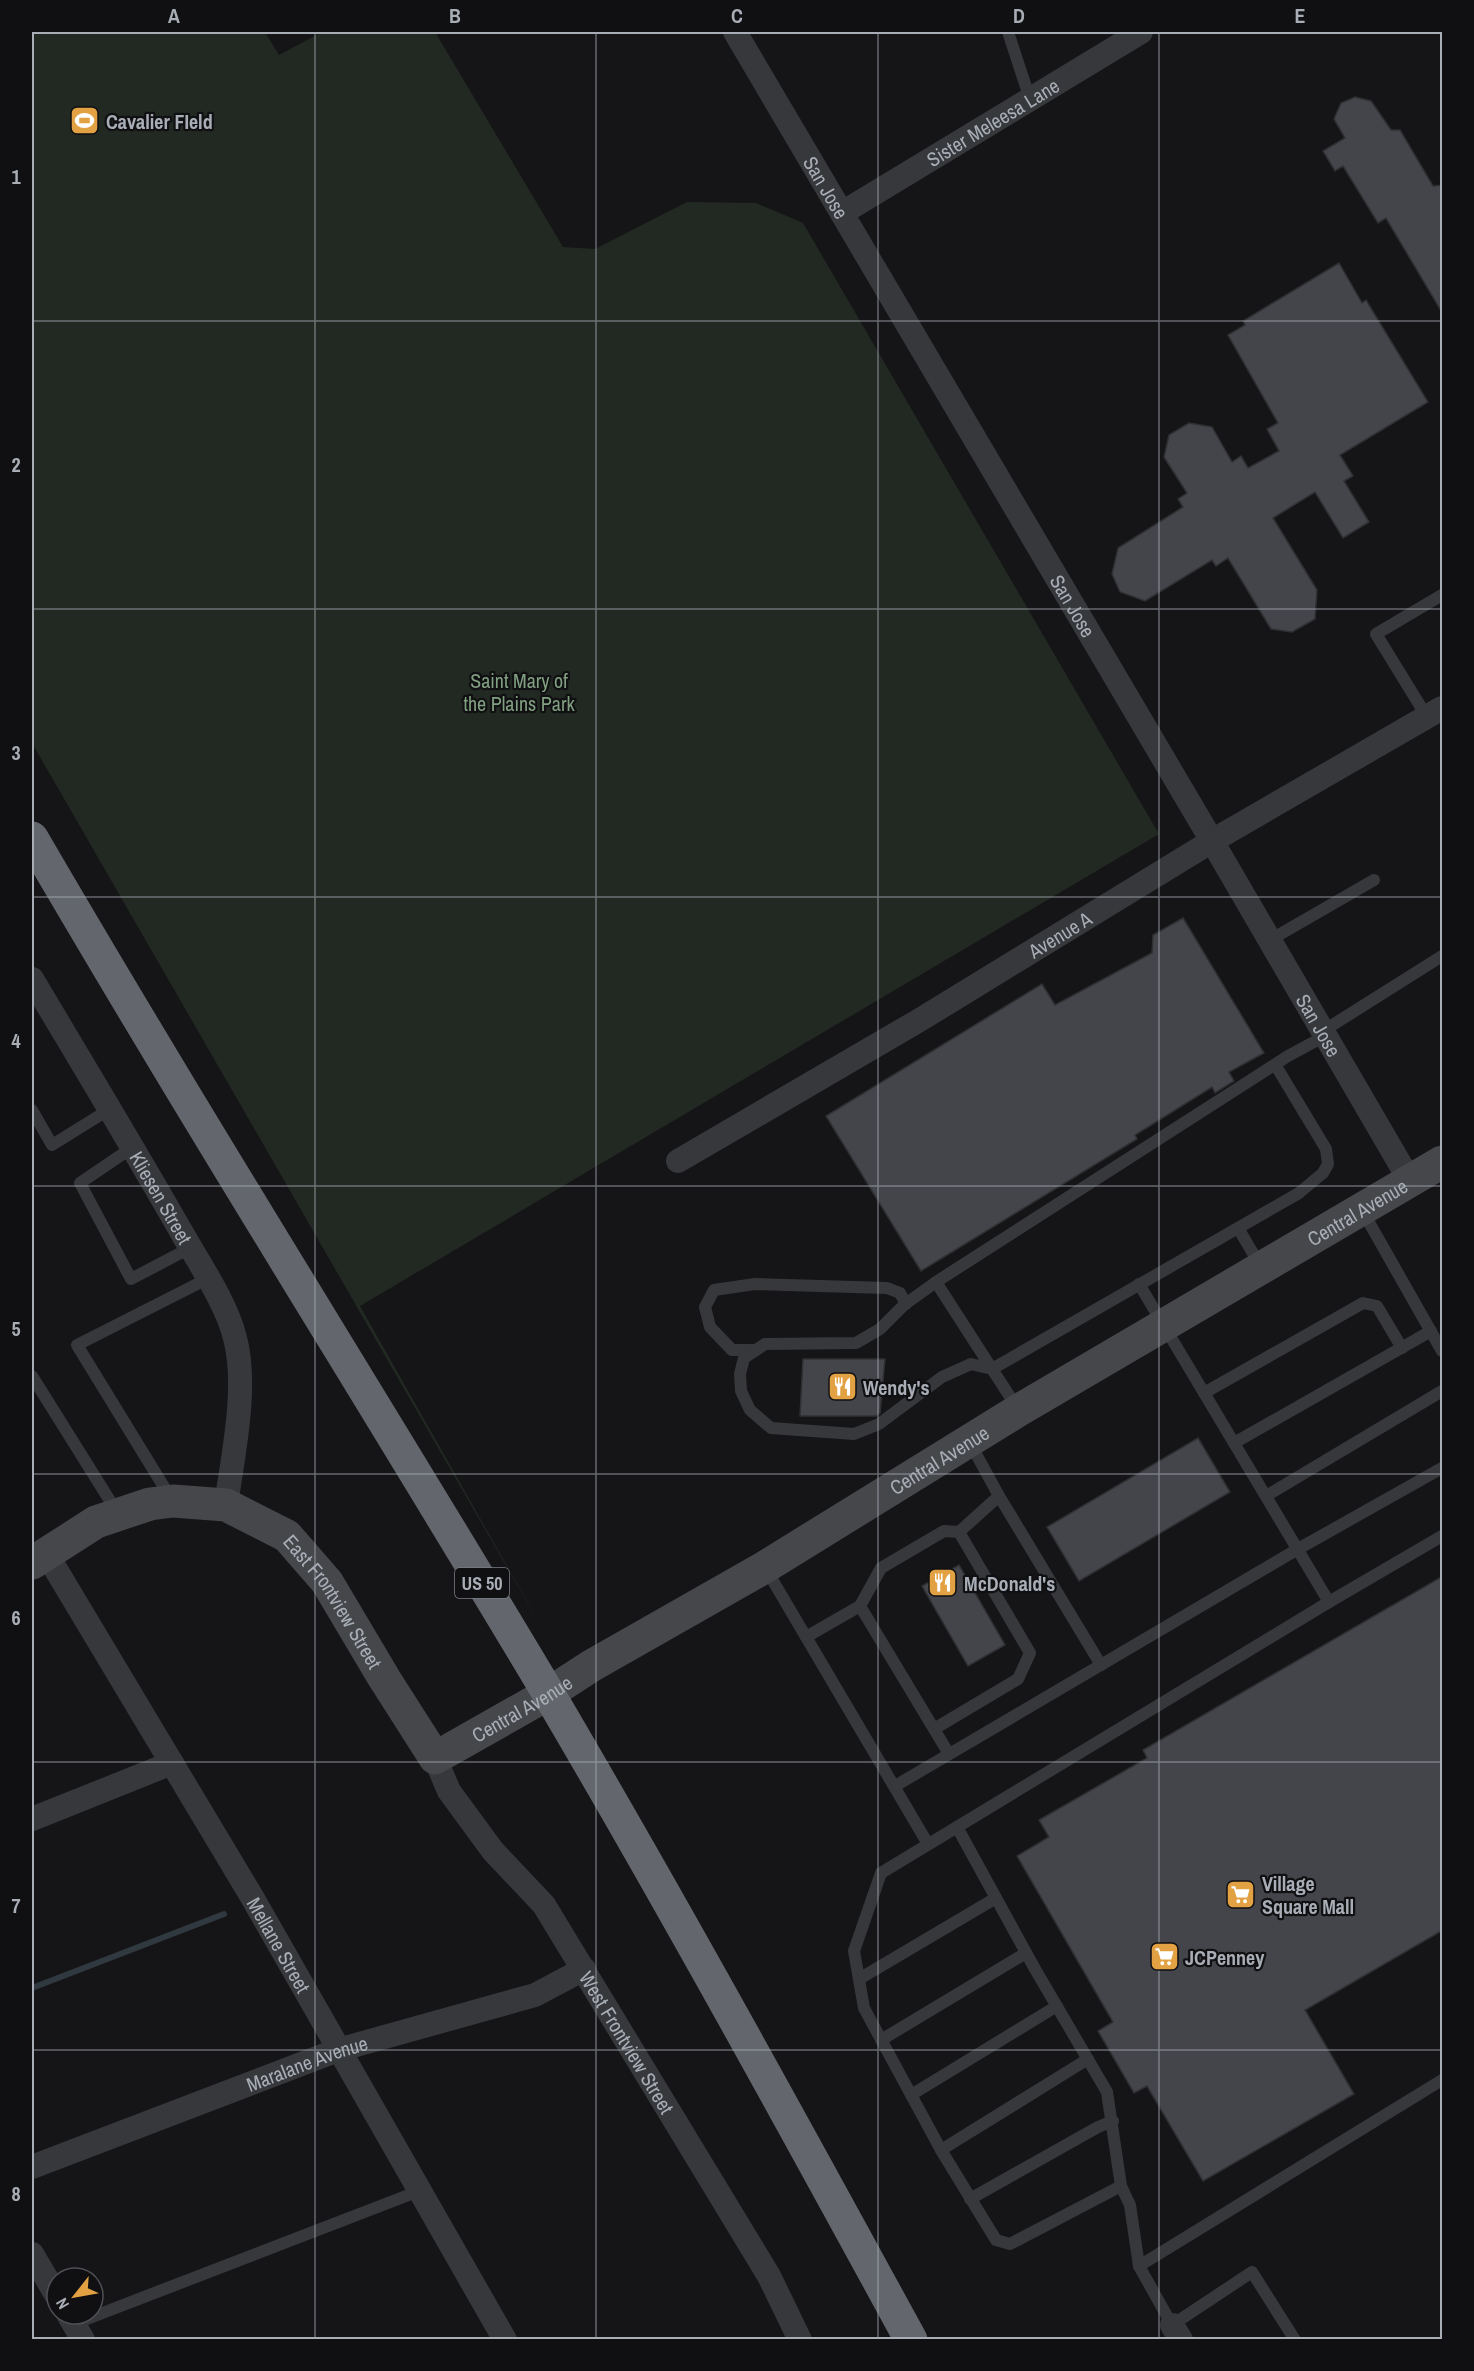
<svg xmlns="http://www.w3.org/2000/svg" width="1474" height="2371" font-family="'Archivo Narrow',sans-serif">
<style>
.green{fill:#222922}
.lines{fill:none;stroke-linecap:round;stroke-linejoin:round}
.stream{stroke:#2f393f;stroke-width:6}
.building{fill:#44454a;stroke:#2f3033;stroke-width:1.5}
.lane{stroke:#36383b;stroke-width:12}
.street{stroke:#36383b;stroke-width:24}
.secondary{stroke:#45474b;stroke-width:33}
.highway{stroke:#63666c;stroke-width:33}
.grid{fill:none;stroke:#a8adb6;stroke-width:1.5;stroke-opacity:0.55}
.labels{text-anchor:middle;dominant-baseline:central;stroke-width:4.5;stroke-linejoin:round;paint-order:stroke}
.shield{fill:#101012;stroke:#7a7e85;stroke-width:1.5}
.shield-label{font-size:18px;font-weight:bold;fill:#a8adb6}
.poi-label{font-size:20px;font-weight:bold;fill:#a8adb6;stroke:#101012;text-anchor:start}
.street-label{font-size:20px;fill:#a8adb6;stroke:#101012}
.park-label{font-size:20px;fill:#819f81;stroke:#101012}
.neatline{fill:none;stroke:#a8adb6;stroke-width:2}
.grid-label{font-size:20px;text-anchor:middle;font-weight:bold;fill:#a8adb6}
</style>
<rect width="100%" height="100%" fill="#151517"/>
<!-- green -->
<path class="green" d="M32 32H265L279 55 322 32H435L563 247 595 249 687 202 756 203 803 223 1159 834 360 1306 550 1642 32 743Z"/>
<g class="lines">
<!-- stream -->
<path class="stream" d="M32 1988 224 1914"/>
</g>
<!-- building -->
<g class="building">
<path d="M1355 97 1371 101 1391 130H1400L1433 186 1443 185V314L1386 218 1378 223 1343 166 1335 171 1323 151 1345 138 1334 119 1341 103Z"/>
<path d="M1339 263 1362 303 1366 300 1428 402 1340 455 1353 476 1344 481 1369 522 1343 538 1315 492 1273 518 1317 590 1315 619 1292 632 1271 629 1228 558 1216 566 1212 560 1145 601 1120 592 1112 574 1118 548 1183 507 1178 499 1187 493 1164 457 1169 435 1189 423 1212 427 1232 462 1241 456 1248 468 1279 451 1267 429 1278 423 1228 335 1245 325 1243 321Z"/>
<path d="M1183 918 1264 1053 1229 1072 1234 1081 1215 1093 1212 1087 1135 1135 1137 1139 921 1271 826 1116 1042 984 1055 1005 1152 953 1153 935Z"/>
<path d="M803 1359H885L880 1413 876 1416H800Z"/>
<path d="M1198 1438 1230 1492 1079 1581 1047 1527Z"/>
<path d="M959 1565 1005 1645 968 1666 922 1586Z"/>
<path d="M1443 1576V1930L1305 2010 1354 2094 1203 2181 1147 2086 1134 2093 1098 2031 1113 2022 1017 1856 1049 1837 1039 1820 1147 1758 1143 1750Z"/>
</g>
<g class="lines">
<!-- lane -->
<g class="lane">
<path d="M1008 32 1030 99"/>
<path d="M1427 717 1376 634 1442 595"/>
<path d="M1270 940 1374 880"/>
<path d="M1323 1031 1442 956"/>
<path d="M32 1110 52 1145 110 1109"/>
<path d="M133 1147 80 1183 131 1279 190 1248"/>
<path d="M1362 1210 1442 1351"/>
<path d="M1238 1228 1261 1267"/>
<path d="M936 1282 1288 1056 1325 1036"/>
<path d="M1139 1284 1329 1602"/>
<path d="M756 1350H732L710 1327 705 1307 714 1290 755 1284 887 1288 900 1293 906 1304"/>
<path d="M32 1376 117 1512"/>
<path d="M1204 1393 1363 1303 1377 1306 1402 1348"/>
<path d="M1018 1409 992 1369 971 1364 942 1377 879 1424 854 1434 771 1428 750 1410 741 1391 740 1374 744 1358 765 1344 856 1343 880 1329 904 1305 936 1282 992 1369 1299 1193 1323 1173 1328 1164 1326 1149 1276 1066"/>
<path d="M1234 1443 1431 1331"/>
<path d="M999 1496 1101 1665"/>
<path d="M1266 1496 1442 1391"/>
<path d="M172 1500 77 1345 209 1278"/>
<path d="M959 1532 999 1496 969 1441"/>
<path d="M766 1569 928 1844"/>
<path d="M860 1606 949 1754"/>
<path d="M806 1637 860 1606 881 1568 944 1531 959 1532 1030 1653 1018 1679 934 1729"/>
<path d="M895 1786 1298 1549 1442 1468"/>
<path d="M957 1827 1035 1969 1107 2092 1121 2186 1130 2205 1139 2266 1172 2325 1252 2272 1295 2340"/>
<path d="M859 1979 996 1898"/>
<path d="M881 2040 1026 1953"/>
<path d="M911 2095 1057 2006"/>
<path d="M941 2150 1088 2059"/>
<path d="M1121 2186 1010 2244 996 2240 941 2150 864 2008 854 1951 881 1873 1329 1602 1442 1536"/>
<path d="M970 2199 1098 2127 1113 2121"/>
<path d="M1139 2266 1442 2080"/>
<path d="M74 2324 419 2191"/>
</g>
<!-- street -->
<g class="street">
<path id="s1" d="M735 32 1212 841 1410 1181"/>
<path id="s2" d="M842 213 1141 32"/>
<path id="s3" d="M32 979C82 1063 133 1147 182 1233 200 1265 226 1302 235 1338 248 1387 233 1455 226 1505"/>
<path id="s4" d="M678 1161 918 1021 1212 841 1442 708"/>
<path id="s5" d="M46 1553 252 1897 505 2340"/>
<path id="s6" d="M435 1758 449 1791 493 1851 544 1905 769 2276 800 2340"/>
<path d="M32 1819 172 1763"/>
<path id="s7" d="M32 2167 338 2050 535 1995 584 1969"/>
<path d="M32 2254 57 2296"/>
<path d="M68 2314 83 2340"/>
<path d="M1172 2325 1181 2340"/>
</g>
<!-- secondary -->
<path class="secondary" id="s8" d="M32 1563 96 1522 150 1504 173 1501 226 1505 287 1536 327 1582 384 1678 435 1758 548 1694 591 1666 765 1567 1019 1410 1442 1162"/>
<!-- highway -->
<path class="highway" d="M32 838C199 1125 377 1406 547 1691 673 1905 792 2122 911 2340"/>
</g>
<!-- grid -->
<path class="grid" d="M315 32V2340M596 32V2340M878 32V2340M1159 32V2340M32 321H1442M32 609H1442M32 897H1442M32 1186H1442M32 1474H1442M32 1762H1442M32 2050H1442"/>
<!-- icons -->
<defs>
<symbol id="stadium-square" viewBox="-11 -11 22 22"><rect x="-9" y="-9" width="18" height="18" rx="4" fill="#e2a142" stroke="#101012"/><path d="M0-5a6.5 5 0 1 0 0 10a6.5 5 0 1 0 0-10ZM-3.5-1.8h7v3.6h-7Z" fill="#fff"/></symbol>
<symbol id="restaurant-square" viewBox="-11 -11 22 22"><rect x="-9" y="-9" width="18" height="18" rx="4" fill="#e2a142" stroke="#101012"/><path d="M-5-6h1v4h1v-4h1v4h1v-4h1v5L-1.5 .5V6h-2V.5L-5-1ZM5-6V6H3V1.5H1.5Q1.5-4 5-6Z" fill="#fff"/></symbol>
<symbol id="supermarket-square" viewBox="-11 -11 22 22"><rect x="-9" y="-9" width="18" height="18" rx="4" fill="#e2a142" stroke="#101012"/><path d="M-6-5.5h2.5l.6 2H6L4.5 2H-2.5L-4.4-4H-6ZM-1.5 3.2a1.3 1.3 0 1 0 .1 0ZM3 3.2a1.3 1.3 0 1 0 .1 0Z" fill="#fff"/></symbol>
</defs>
<g fill-rule="evenodd">
<use href="#stadium-square" x="68" y="104" width="33" height="33"/>
<use href="#restaurant-square" x="826" y="1370" width="33" height="33"/>
<use href="#restaurant-square" x="926" y="1566" width="33" height="33"/>
<use href="#supermarket-square" x="1224" y="1878" width="33" height="33"/>
<use href="#supermarket-square" x="1148" y="1940" width="33" height="33"/>
</g>
<g class="labels">
<!-- shield labels -->
<rect class="shield" x="455" y="1568" width="54" height="30" rx="4.5"/>
<g class="shield-label">
<text x="482" y="1583">US 50</text>
</g>
<!-- poi labels -->
<g class="poi-label">
<text x="106" y="121">Cavalier FIeld</text>
<text x="863" y="1387">Wendy's</text>
<text x="964" y="1583">McDonald's</text>
<text x="1262" y="1883">Village<tspan x="1262" dy="23">Square Mall</tspan></text>
<text x="1185" y="1957">JCPenney</text>
</g>
<!-- street labels -->
<g class="street-label">
<text stroke="none"><textPath href="#s2" startOffset="176">Sister Meleesa Lane</textPath></text>
<text stroke="none"><textPath href="#s1" startOffset="180">San Jose</textPath></text>
<text stroke="none"><textPath href="#s1" startOffset="666">San Jose</textPath></text>
<text stroke="none"><textPath href="#s4" startOffset="444">Avenue A</textPath></text>
<text stroke="none"><textPath href="#s1" startOffset="1152">San Jose</textPath></text>
<text stroke="none"><textPath href="#s3" startOffset="254">Kliesen Street</textPath></text>
<text stroke="none"><textPath href="#s8" startOffset="1617">Central Avenue</textPath></text>
<text stroke="none"><textPath href="#s8" startOffset="1131">Central Avenue</textPath></text>
<text stroke="none"><textPath href="#s8" startOffset="358">East Frontview Street</textPath></text>
<text stroke="none"><textPath href="#s8" startOffset="645">Central Avenue</textPath></text>
<text stroke="none"><textPath href="#s5" startOffset="456">Mellane Street</textPath></text>
<text stroke="none"><textPath href="#s6" startOffset="345">West Frontview Street</textPath></text>
<text stroke="none"><textPath href="#s7" startOffset="294">Maralane Avenue</textPath></text>
</g>
<!-- park labels -->
<g class="park-label">
<text x="519" y="680">Saint Mary of<tspan x="519" dy="23">the Plains Park</tspan></text>
</g>
</g>
<!-- border -->
<rect width="1474" height="2371" fill="none" stroke="#101012" stroke-width="66"/>
<!-- north arrow -->
<g transform="translate(75 2296) rotate(239)"><circle r="28" fill="#101012" stroke="#4d4f54" stroke-width="1.5"/>
<path d="M0-4.5L10 22L0 15L-10 22Z" fill="#e2a142"/>
<text y="-9" font-size="16" font-weight="bold" text-anchor="middle" fill="#a8adb6">N</text>
</g>
<rect x="33" y="33" width="1408" height="2305" class="neatline"/>
<g class="grid-label">
<text x="174" y="23">A</text>
<text x="455" y="23">B</text>
<text x="737" y="23">C</text>
<text x="1019" y="23">D</text>
<text x="1300" y="23">E</text>
<text x="16" y="184">1</text>
<text x="16" y="472">2</text>
<text x="16" y="760">3</text>
<text x="16" y="1048">4</text>
<text x="16" y="1336">5</text>
<text x="16" y="1625">6</text>
<text x="16" y="1913">7</text>
<text x="16" y="2201">8</text>
</g>
</svg>
